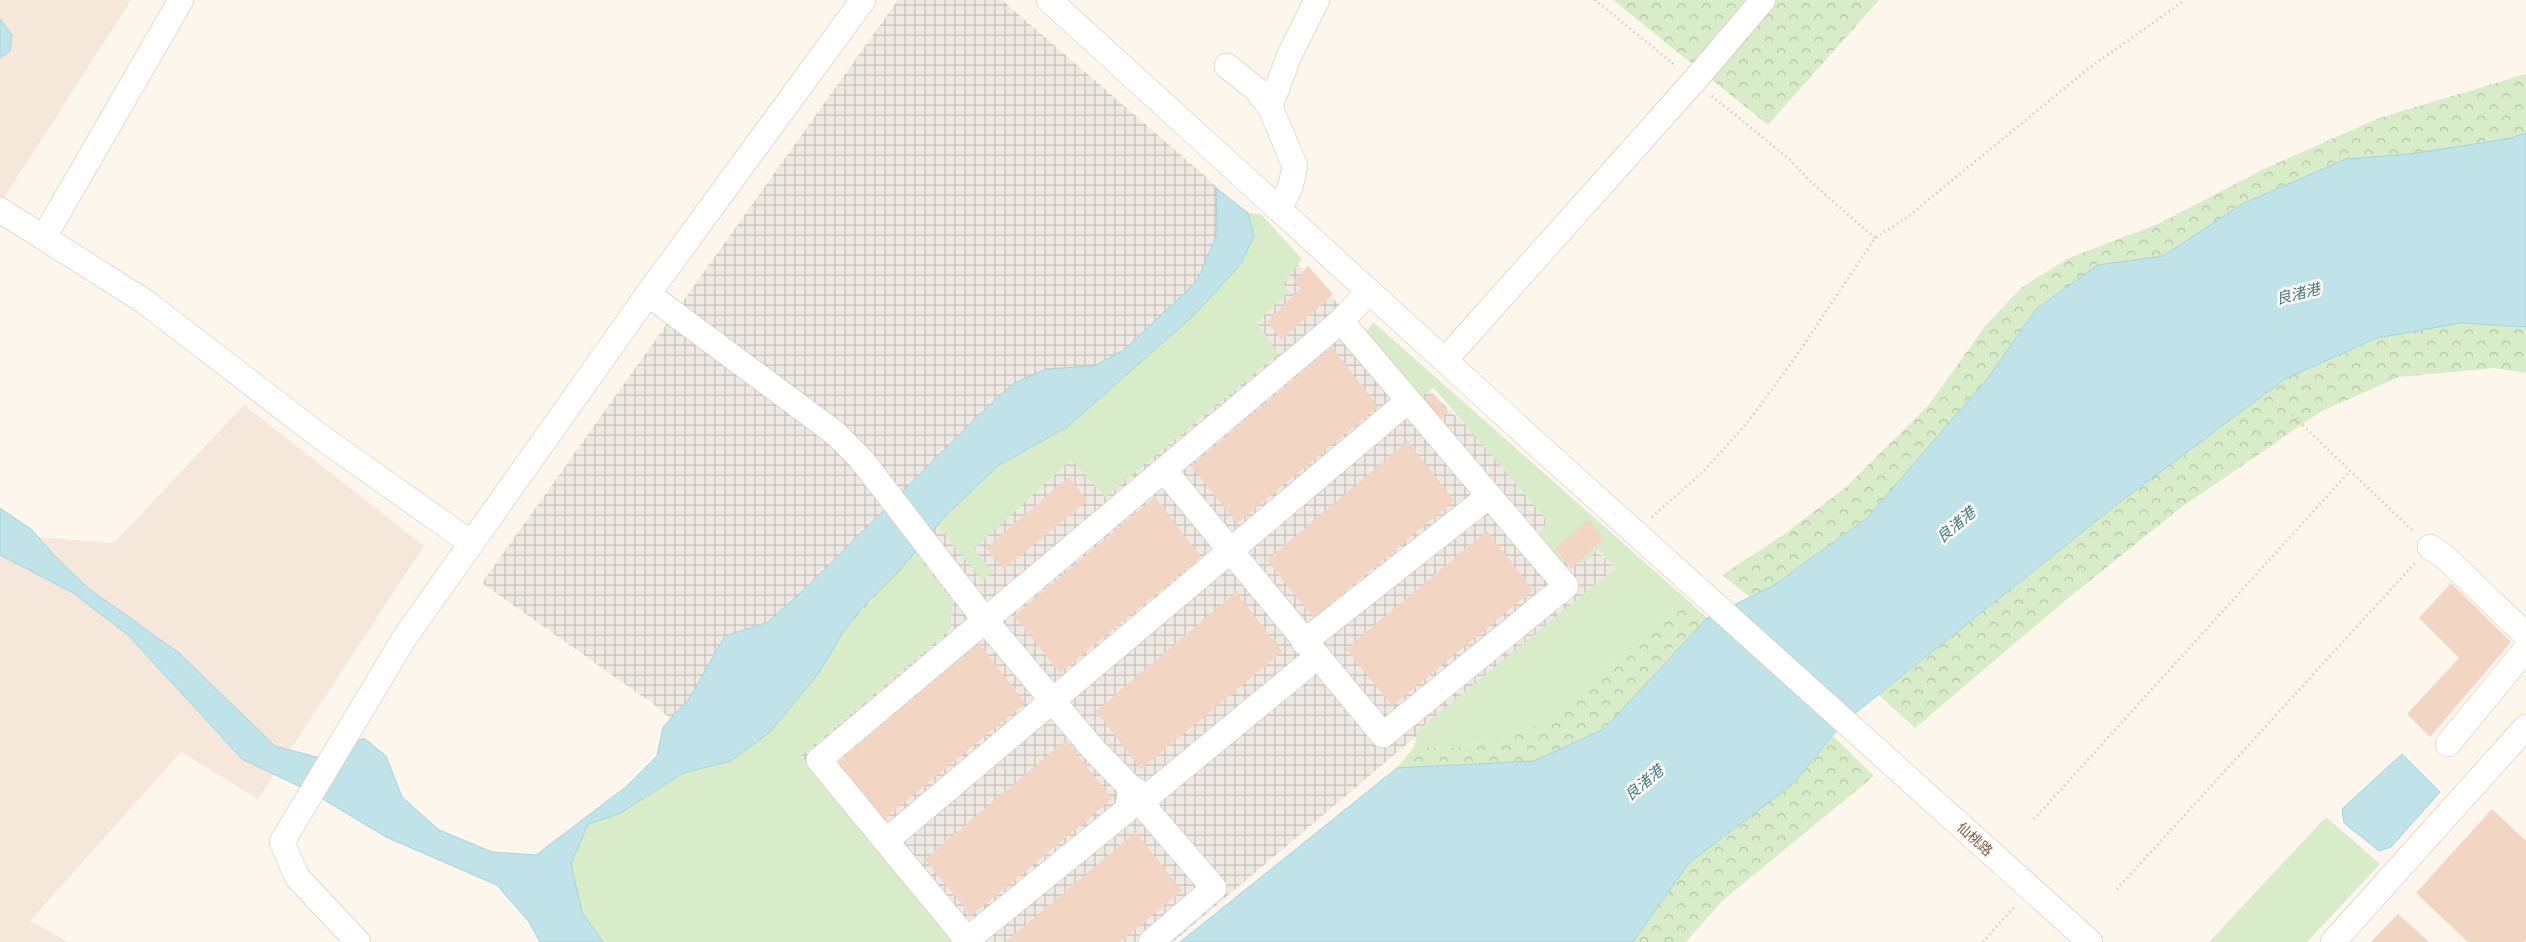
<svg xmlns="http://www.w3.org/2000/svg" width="2526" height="942" font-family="'Work Sans','Noto Sans SC',sans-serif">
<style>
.residential{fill:#f5e8da}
.industrial{fill:url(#industrial-grid)}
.green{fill:#d8ecc9}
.forest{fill:url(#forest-crowns)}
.water{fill:#bfe3e8;stroke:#a5d3da}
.building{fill:#f3d5c3}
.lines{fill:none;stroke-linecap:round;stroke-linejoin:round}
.minor-casing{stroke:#d1beb0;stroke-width:26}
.path{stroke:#d9b8a5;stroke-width:3;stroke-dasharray:1 4;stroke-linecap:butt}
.minor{stroke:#fff;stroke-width:25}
.labels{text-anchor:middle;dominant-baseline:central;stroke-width:5;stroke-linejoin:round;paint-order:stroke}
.street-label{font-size:14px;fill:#7a5c4d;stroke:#fffaf3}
.water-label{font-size:15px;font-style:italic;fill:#437c86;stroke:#fffaf3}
</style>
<defs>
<pattern id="industrial-grid" width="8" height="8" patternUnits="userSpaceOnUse" patternTransform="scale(1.25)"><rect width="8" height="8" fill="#efe9e4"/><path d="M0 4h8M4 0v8" fill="none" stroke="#c7c0bb"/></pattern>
<pattern id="forest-crowns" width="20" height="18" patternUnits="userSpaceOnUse" patternTransform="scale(1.25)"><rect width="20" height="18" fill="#d8ecc9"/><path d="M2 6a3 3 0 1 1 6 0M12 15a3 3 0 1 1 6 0" fill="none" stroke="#b4c2a5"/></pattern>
</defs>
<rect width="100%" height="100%" fill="#fdf6ec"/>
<!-- residential -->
<g class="residential">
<path d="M0 0H131L0 204Z"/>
<path d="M244 405 424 546 258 799 181 752 30 921 68 942H0V534L114 543Z"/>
</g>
<!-- industrial -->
<path class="industrial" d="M898 0H1002L1205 176 1615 568 1173 942H923L656 706 482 583Z"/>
<!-- green -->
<g class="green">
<path d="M1248 213 1261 214 1302 259 1284 283 1289 292 1257 322 1278 354 1105 497 1071 460 974 549 993 571 983 581 937 525 999 465 1067 427 1194 315 1241 264 1254 235Z"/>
<path d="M1373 322 1685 598 1529 731 1453 748 1414 747 1418 730 1615 568 1598 550 1583 563 1558 560 1537 535 1548 522 1434 388 1417 400 1367 332Z"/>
<path d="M915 552 953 602 950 630 801 756 955 942H603L582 912 571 864 588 824 621 813 683 773 730 761 818 674 843 632Z"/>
<path d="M2326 817 2380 864 2307 942H2209Z"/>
</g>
<!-- forest -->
<g class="forest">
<path d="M1613 0H1879L1768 125Z"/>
<path d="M2526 74V133L2507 139 2410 154 2346 159 2242 204 2163 256 2098 265 2036 309 1988 378 1866 519 1771 587 1750 597 1722 575 1783 535 1845 488 1928 406 1986 325 2022 287 2069 258 2158 224 2264 169 2379 118Z"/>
<path d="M2412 323H2461L2526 327V373L2495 368 2399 377 2322 411 2183 506 2067 599 1915 728 1879 695 2120 502 2285 379Z"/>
<path d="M1685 598 1707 618 1604 729 1534 761 1397 768 1414 747 1453 748 1529 731Z"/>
<path d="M1833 736 1874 776 1722 901 1686 942H1633L1689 863 1794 783Z"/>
</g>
<!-- water -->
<g class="water">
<path d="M0 19 12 35 10 51 0 58Z"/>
<path d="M2526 133V327L2461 323 2377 338 2285 379 2120 502 1843 723 1794 783 1689 863 1633 942H1180L1397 768 1534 761 1604 729 1707 618 1771 587 1866 519 1988 378 2036 309 2098 265 2163 256 2242 204 2346 159 2410 154 2507 139Z"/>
<path d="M1216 188 1248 213 1254 235 1241 264 1194 315 1067 427 999 465 945 516 900 570 865 605 843 632 818 674 769 733 730 761 683 773 621 813 588 824 571 864 582 912 603 942H540L529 922 497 885 386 837 311 792 242 759 128 635 73 593 0 555V508L31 529 54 555 88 588 179 653 275 746 320 758 364 738 386 756 402 797 439 830 492 852 536 855 627 786 657 756 663 727 689 699 725 636 768 622 809 585 978 416 1014 383 1046 369 1094 366 1124 350 1197 281 1217 234Z"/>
<path d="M2402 754 2440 792 2391 847 2379 851 2344 823 2342 809Z"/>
</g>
<!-- building -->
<g class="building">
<path d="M1308 266 1333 294 1281 340 1267 322 1301 288 1294 281Z"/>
<path d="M1332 347 1378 407 1237 523 1191 466Z"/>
<path d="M1433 393 1448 412 1438 421 1423 402Z"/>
<path d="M1408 441 1454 501 1313 618 1267 560Z"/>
<path d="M1069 477 1087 501 1004 569 986 548Z"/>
<path d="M1155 497 1201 557 1060 673 1014 616Z"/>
<path d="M1589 519 1603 539 1571 569 1555 549Z"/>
<path d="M1487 531 1533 590 1392 706 1346 649Z"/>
<path d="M2451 583 2511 642 2430 737 2407 714 2459 658 2419 618Z"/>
<path d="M1236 592 1282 652 1141 769 1096 711Z"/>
<path d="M979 643 1025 703 884 819 838 762Z"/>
<path d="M1066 740 1112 799 971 916 925 859Z"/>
<path d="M2492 809 2526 841V940L2524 942H2468L2416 893Z"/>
<path d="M1136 832 1182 891 1120 942H1005Z"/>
<path d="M2398 914 2429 942H2371Z"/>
</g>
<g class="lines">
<defs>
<g id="minor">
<path d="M1049 0 1540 447 2090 942"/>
<path d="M1227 66 1256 89 1270 107 1295 166 1290 188 1279 209"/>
<path d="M1270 107 1289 56 1317 0"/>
<path d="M0 210 144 301 321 437 471 543"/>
<path d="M44 237 181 0"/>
<path d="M648 294 835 433 861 459 985 620 1093 749 1131 788 1147 797 1317 657"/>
<path d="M1445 360 1694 81 1763 0"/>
<path d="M1164 470 1383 735 1566 586 1341 321"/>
<path d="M2430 547 2445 557 2526 635"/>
<path d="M1304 642 1489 496"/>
<path d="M2448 744 2526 649"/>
<path d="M1147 797V810L1214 888 1151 942"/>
<path d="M886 841 1408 401"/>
<path d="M967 940 1127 810 1131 788"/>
<path d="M358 942 297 877 282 842 405 637 648 294 863 0"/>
<path d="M969 942 819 760 1341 321 1369 292"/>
<path d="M2333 942 2526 727"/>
</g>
</defs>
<!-- minor casing -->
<use href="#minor" class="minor-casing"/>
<!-- path -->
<g class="path">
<path d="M1595 0 1676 66"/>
<path d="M1712 96 1789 159 1813 184 1875 238"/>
<path d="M2292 415 2414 532"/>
<path d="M1652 517 1704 471 1747 423 1795 358 1875 238 1905 219 2088 69 2185 0"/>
<path d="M2034 819 2350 471"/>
<path d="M2117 889 2415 563"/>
<path d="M1983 942 2016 905"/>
</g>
<!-- minor -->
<use href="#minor" class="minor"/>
</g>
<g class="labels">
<!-- street labels -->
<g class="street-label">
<text transform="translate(1975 839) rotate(42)">仙桃路</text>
</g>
<!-- water labels -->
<g class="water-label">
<text transform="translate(2298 294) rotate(-14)">良渚港</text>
<text transform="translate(1956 525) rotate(-40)">良渚港</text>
<text transform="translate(1644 783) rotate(-40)">良渚港</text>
</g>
</g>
</svg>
